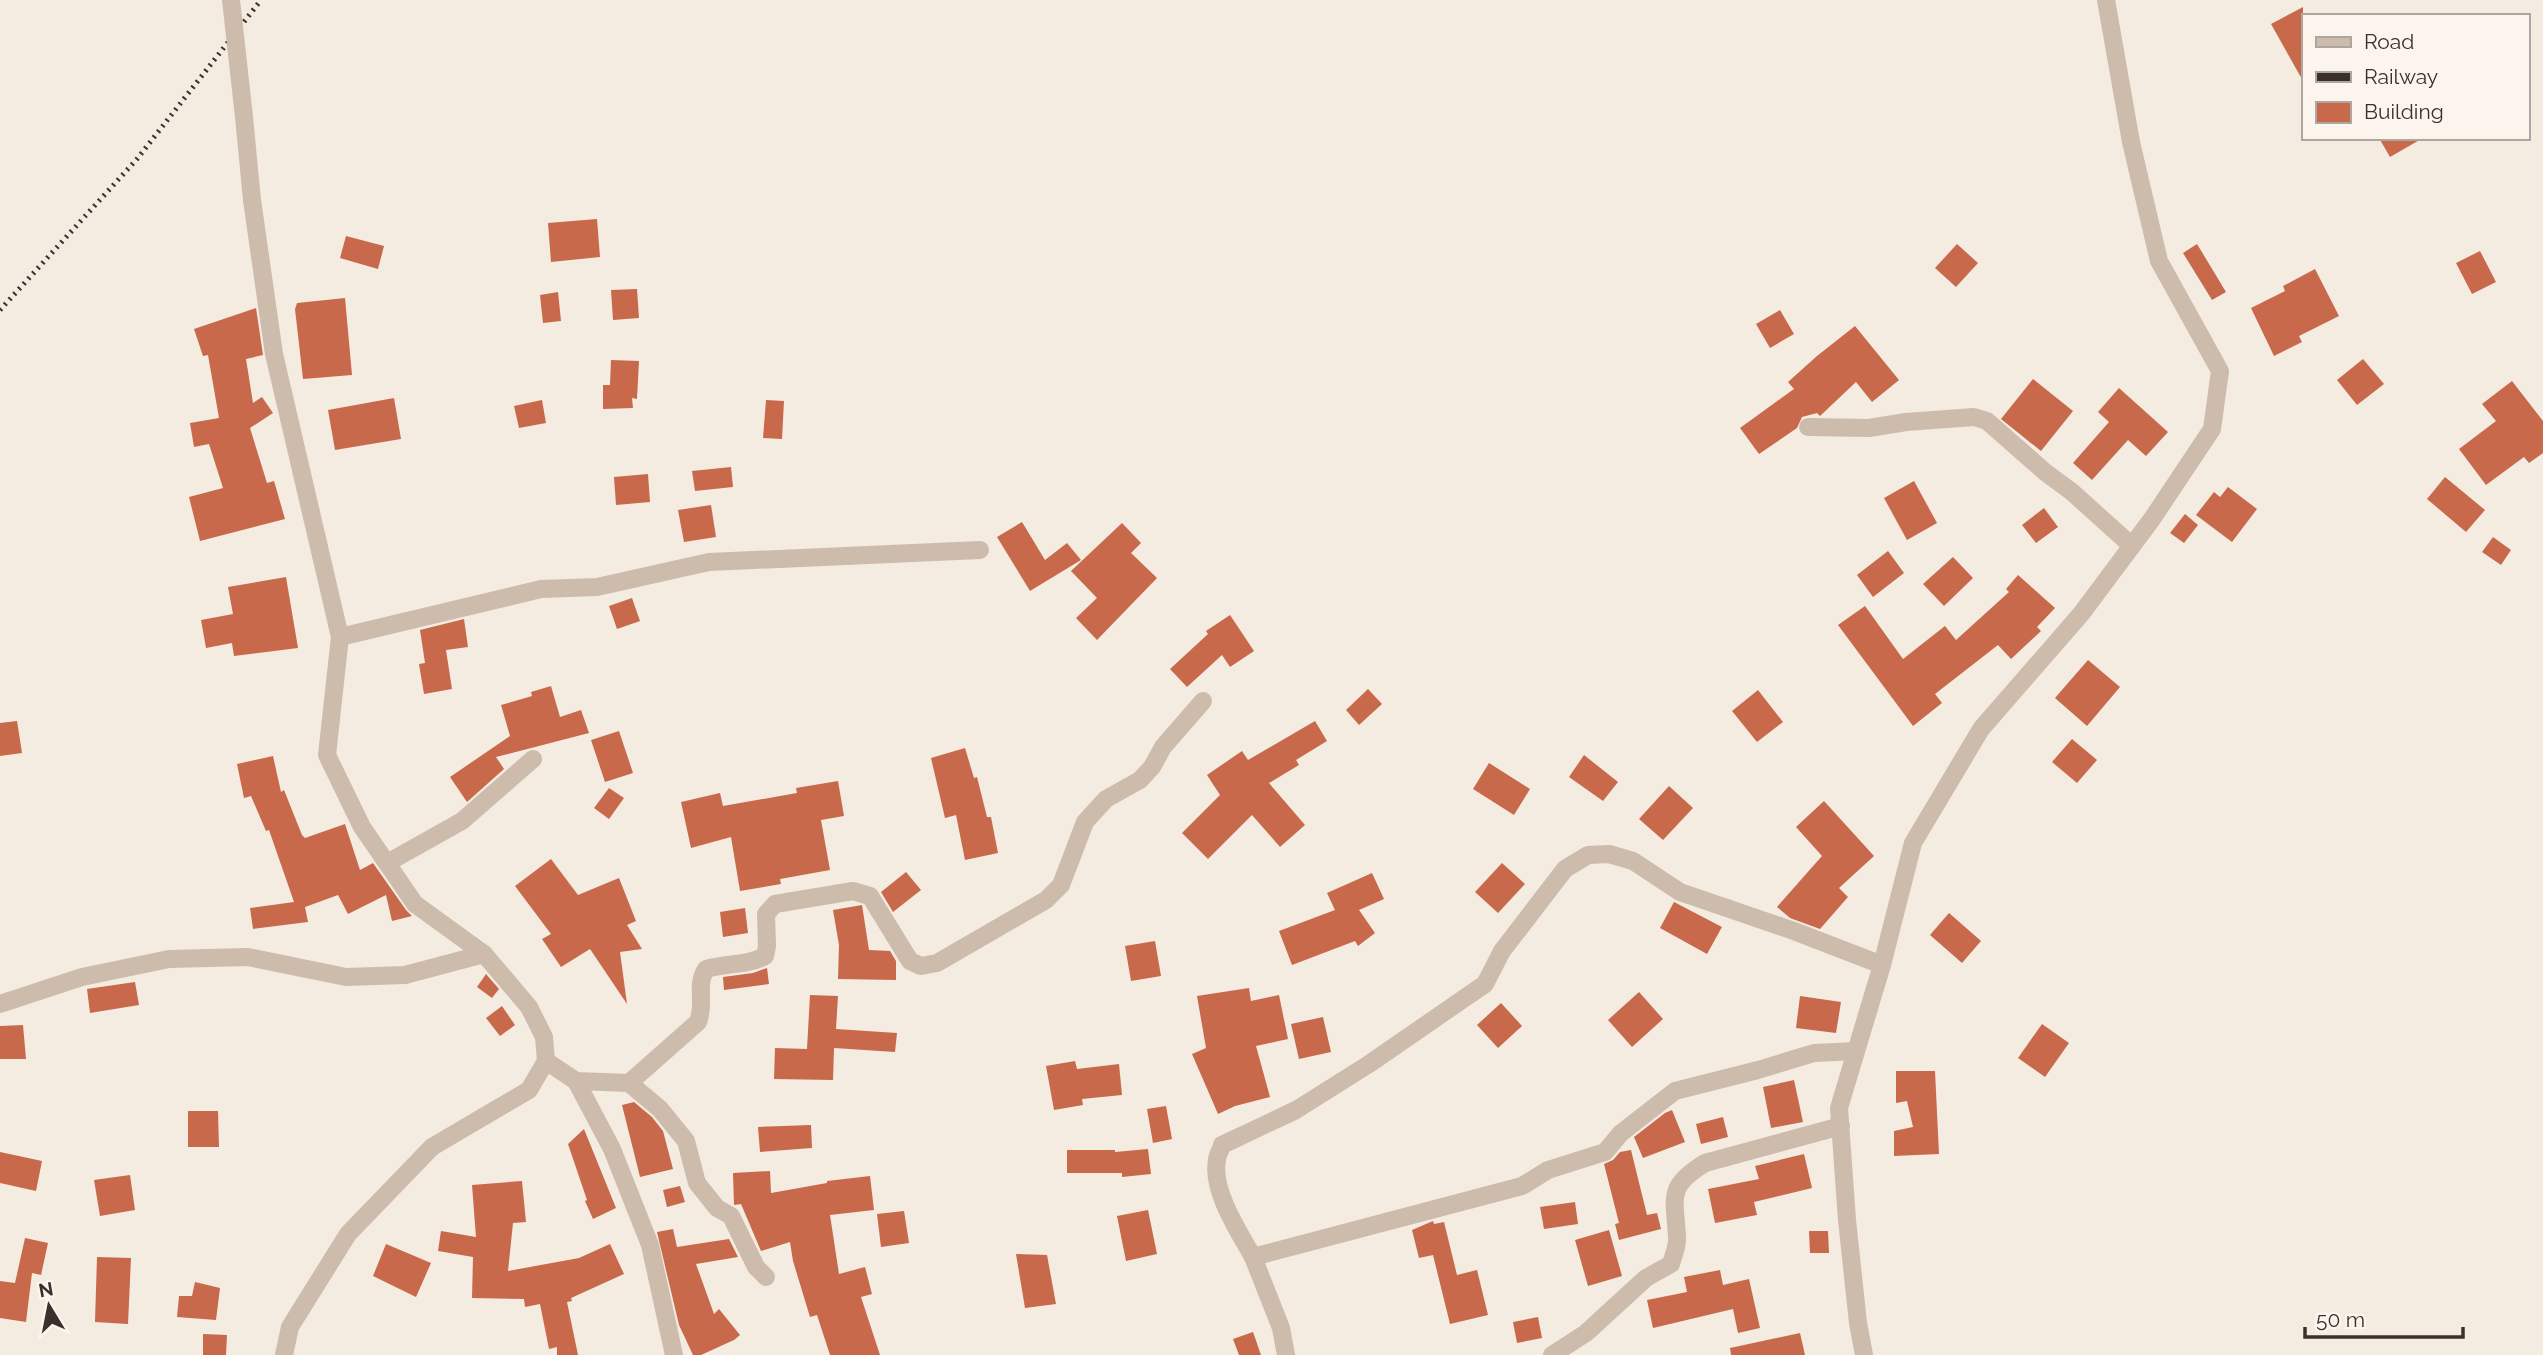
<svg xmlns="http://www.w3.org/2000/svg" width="2543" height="1355" font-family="Raleway,sans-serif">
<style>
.building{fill:#c8694b}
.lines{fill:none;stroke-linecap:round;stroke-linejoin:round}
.minor{stroke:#cdbbac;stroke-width:18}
.rail{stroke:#3b302b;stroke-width:5;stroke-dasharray:2 5;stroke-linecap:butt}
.minor-bridge{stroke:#cdbbac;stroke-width:18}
</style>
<rect width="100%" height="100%" fill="#f4ebe1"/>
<!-- building -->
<g class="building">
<path d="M2303 7V81L2271 24Z"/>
<path d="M2379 138H2423L2390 157Z"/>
<path d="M597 219 600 257 551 262 548 223Z"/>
<path d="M346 236 384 246 378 269 340 258Z"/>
<path d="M1957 244 1978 263 1956 287 1935 268Z"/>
<path d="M2197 244 2226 292 2212 300 2183 253Z"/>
<path d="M2480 251 2496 282 2472 294 2456 263Z"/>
<path d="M2315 269 2339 316 2299 336 2302 342 2274 356 2251 308 2285 291 2283 286Z"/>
<path d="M637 289 639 318 613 320 611 290Z"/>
<path d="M558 292 561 321 543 323 540 295Z"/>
<path d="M345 298 352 375 303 379 295 309 297 303Z"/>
<path d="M256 308 263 355 246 359 253 403 262 397 273 413 250 428 267 483 274 481 285 519 200 541 189 497 223 488 209 444 194 447 190 423 219 418 208 355 203 356 194 329Z"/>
<path d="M1780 310 1794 334 1770 348 1756 324Z"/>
<path d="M1855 326 1899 380 1872 402 1856 382 1820 416 1817 413 1802 417 1797 428 1759 454 1740 428 1794 389 1788 382 1817 356Z"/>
<path d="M2363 359 2384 384 2357 405 2337 380Z"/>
<path d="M611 360 639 361 637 399 632 398 633 408 603 409V385H610Z"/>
<path d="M2033 379 2073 411 2041 451 2001 419Z"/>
<path d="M2512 381 2543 421V453L2529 463 2524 457 2486 485 2459 449 2496 421 2482 404Z"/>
<path d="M2119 388 2168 432 2146 456 2128 440 2092 480 2073 463 2109 422 2098 412Z"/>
<path d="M394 398 401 439 335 450 328 410Z"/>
<path d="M542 400 546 423 519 428 514 406Z"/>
<path d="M766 400 784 401 782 439 763 438Z"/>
<path d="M731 467 733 487 695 491 692 471Z"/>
<path d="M648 474 650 502 616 505 614 477Z"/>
<path d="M2445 477 2485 510 2466 532 2427 499Z"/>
<path d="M1914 481 1937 523 1907 540 1884 498Z"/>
<path d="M2228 487 2257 509 2232 542 2196 515 2214 492 2220 497Z"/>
<path d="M711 505 716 537 684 542 678 510Z"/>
<path d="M2044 508 2058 527 2036 543 2022 525Z"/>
<path d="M2185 514 2198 525 2184 543 2170 533Z"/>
<path d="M1022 522 1045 560 1067 543 1081 560 1030 591 997 537Z"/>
<path d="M1122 523 1141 543 1131 553 1157 578 1097 640 1076 618 1097 598 1071 571Z"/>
<path d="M2493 537 2511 550 2501 565 2482 552Z"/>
<path d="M1888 551 1904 573 1873 597 1857 575Z"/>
<path d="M1953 557 1973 578 1944 606 1923 584Z"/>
<path d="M2018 575 2055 608 2037 627 2041 631 2011 659 1998 645 1935 694 1942 703 1913 726 1838 625 1865 606 1903 659 1945 626 1956 640 2009 592 2006 589Z"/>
<path d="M286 577 298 648 234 656 232 643 206 648 201 620 233 614 228 587Z"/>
<path d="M632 598 640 621 617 629 609 606Z"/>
<path d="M1230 615 1254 651 1230 667 1222 655 1187 687 1170 669 1208 634 1206 631Z"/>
<path d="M464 619 468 647 446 650 452 689 424 694 419 664 425 663 420 630Z"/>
<path d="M2088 660 2120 687 2087 726 2055 698Z"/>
<path d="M551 686 560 717 581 710 589 733 496 757 504 769 467 802 450 777 510 736 501 705 532 696 531 692Z"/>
<path d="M1368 689 1382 704 1359 725 1346 710Z"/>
<path d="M1758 690 1783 722 1757 742 1732 711Z"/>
<path d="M17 721 22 753 0 756V723Z"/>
<path d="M1315 721 1327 741 1296 760 1299 765 1269 783 1305 825 1280 847 1252 815 1208 859 1182 833 1220 795 1207 775 1242 751 1248 760Z"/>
<path d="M619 731 633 773 605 782 591 740Z"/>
<path d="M2072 739 2097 760 2077 783 2052 762Z"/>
<path d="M965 748 974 778 977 777 987 817H991L998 853 965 860 956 815 945 818 931 758Z"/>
<path d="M1584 755 1618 782 1603 801 1569 777Z"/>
<path d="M273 756 281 792 284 790 302 835 305 838 345 824 360 870 373 863 406 910 412 916 392 921 386 895 348 914 338 895 305 907 308 922 253 929 250 908 294 902 269 830 266 831 251 796 244 798 237 764Z"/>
<path d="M1489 763 1530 789 1514 815 1473 789Z"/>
<path d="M838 781 844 816 821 820 830 870 780 879 781 884 740 891 731 837 691 848 681 802 720 793 723 806 797 793 796 788Z"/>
<path d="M1669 786 1693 808 1663 840 1639 819Z"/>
<path d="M609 788 624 798 609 819 594 808Z"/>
<path d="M1824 801 1874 856 1839 888 1848 897 1820 929 1790 918 1777 907 1822 856 1796 827Z"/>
<path d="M551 859 578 895 619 878 636 921 627 925 642 949 620 952 627 1004 590 949 561 967 542 939 551 934 515 886Z"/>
<path d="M1502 863 1525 884 1498 913 1475 892Z"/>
<path d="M906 872 921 890 893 912 881 892Z"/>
<path d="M1372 873 1384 899 1359 910 1375 933 1358 946 1355 941 1292 965 1279 931 1335 910 1327 893Z"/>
<path d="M1674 902 1722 927 1707 954 1660 928Z"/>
<path d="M862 905 869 950 890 951 896 961V980L838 979 839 945 833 910Z"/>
<path d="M745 908 748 933 723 937 720 912Z"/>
<path d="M1949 913 1981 941 1962 963 1930 935Z"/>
<path d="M1155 941 1161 976 1131 981 1125 946Z"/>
<path d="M767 968 769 984 724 990 723 977 753 973Z"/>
<path d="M486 974 499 989 492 998 477 987Z"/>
<path d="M135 982 139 1005 90 1013 87 989Z"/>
<path d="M1249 988 1251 1001 1279 995 1288 1039 1256 1046 1270 1097 1235 1106 1218 1114 1192 1054 1206 1048 1197 996Z"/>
<path d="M1639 992 1663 1019 1632 1047 1608 1020Z"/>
<path d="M810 995 838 996 836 1029 897 1033 895 1052 834 1048 833 1080 774 1079 775 1048 807 1049Z"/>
<path d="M1800 996 1841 1002 1836 1033 1796 1028Z"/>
<path d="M1501 1003 1522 1026 1498 1048 1477 1025Z"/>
<path d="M502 1006 515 1025 500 1036 486 1018Z"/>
<path d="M1323 1017 1331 1052 1299 1059 1291 1024Z"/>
<path d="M2042 1024 2069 1043 2045 1077 2018 1058Z"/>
<path d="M23 1025 26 1059H0V1026Z"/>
<path d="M1075 1061 1077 1069 1119 1064 1122 1095 1082 1099 1083 1105 1054 1110 1046 1066Z"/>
<path d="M1896 1071H1935L1939 1154 1894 1156V1131L1913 1127 1907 1101 1896 1103Z"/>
<path d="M1794 1080 1803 1122 1771 1128 1763 1087Z"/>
<path d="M634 1102 652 1117 663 1131 673 1169 640 1177 622 1105Z"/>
<path d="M1166 1106 1172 1139 1153 1143 1147 1109Z"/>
<path d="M1672 1110 1685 1142 1643 1158 1634 1137 1665 1113Z"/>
<path d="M188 1111H218L219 1147H188Z"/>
<path d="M1723 1117 1728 1137 1701 1144 1696 1124Z"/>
<path d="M811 1125 812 1148 760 1152 758 1127Z"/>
<path d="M584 1129 616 1208 593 1219 585 1201 587 1200 568 1144Z"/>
<path d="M1148 1149 1151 1174 1122 1177V1173H1067V1150H1115V1152Z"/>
<path d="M1631 1150 1647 1215 1657 1213 1661 1229 1619 1240 1615 1224 1619 1223 1604 1164 1613 1160 1620 1152Z"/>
<path d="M0 1152 42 1161 36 1191 0 1183Z"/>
<path d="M1804 1154 1812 1188 1754 1202 1757 1215 1715 1223 1708 1189 1759 1179 1755 1166Z"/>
<path d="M770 1171 771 1193 827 1183V1181L870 1176 874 1210 830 1215 839 1274 865 1267 872 1294 861 1297 880 1355H830L817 1315 810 1317 793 1261 790 1242 761 1251 741 1204 734 1205 733 1173Z"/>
<path d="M130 1175 135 1210 100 1216 94 1180Z"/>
<path d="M522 1181 526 1222 513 1223 508 1271 579 1258 610 1244 624 1274 571 1298 572 1301 567 1302 578 1355H557V1347L549 1349 540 1304 525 1307 524 1299 472 1298 473 1257 438 1251 441 1231 476 1237 472 1185Z"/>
<path d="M680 1186 685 1202 667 1207 663 1190Z"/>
<path d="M1575 1202 1578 1224 1544 1229 1540 1207Z"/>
<path d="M1148 1210 1157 1254 1126 1261 1117 1216Z"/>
<path d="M904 1211 909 1243 881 1247 877 1214Z"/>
<path d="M1433 1221 1434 1224 1444 1222 1457 1275 1477 1270 1488 1315 1450 1324 1433 1255 1419 1258 1412 1230Z"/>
<path d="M673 1229 677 1247 729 1239 738 1257 696 1264 714 1314 719 1309 740 1335 734 1340 701 1355H693L679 1325 657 1232Z"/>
<path d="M1609 1230 1622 1276 1588 1286 1575 1240Z"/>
<path d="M1809 1231H1828L1829 1253H1810Z"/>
<path d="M25 1238 48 1243 41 1275 32 1273 26 1322 0 1318V1281L15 1283Z"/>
<path d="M386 1244 431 1263 416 1297 373 1276Z"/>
<path d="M1016 1254 1047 1255 1056 1304 1025 1308Z"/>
<path d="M97 1257 131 1258 128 1324 95 1322Z"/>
<path d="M1720 1270 1723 1285 1749 1279 1760 1328 1738 1333 1733 1309 1653 1328 1647 1300 1687 1292 1684 1277Z"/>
<path d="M195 1282 220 1288 216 1320 177 1317 179 1296H192Z"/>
<path d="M1538 1317 1542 1338 1517 1343 1513 1322Z"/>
<path d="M1253 1332 1261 1355H1239L1233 1339Z"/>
<path d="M1800 1333 1805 1355H1731L1730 1348Z"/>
<path d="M203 1334 227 1335 226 1355H203Z"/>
</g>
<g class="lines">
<!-- minor -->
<g class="minor">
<path d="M244 117 252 200 274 354 340 637 327 755 362 827 415 904 484 954 529 1007 544 1037 546 1061 529 1090 432 1147 348 1234 290 1327 284 1355"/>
<path d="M1808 427 1869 428 1906 422 1974 417 1987 421 2045 472 2072 492 2132 546"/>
<path d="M340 637 541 589 597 587 709 562 980 550"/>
<path d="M387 863 462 821 533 759"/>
<path d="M0 1004 82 977 169 959 248 957 346 977 405 975 484 954"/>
<path d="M1856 1051 1814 1053 1758 1070 1675 1091 1621 1133 1605 1152 1548 1170 1522 1186 1253 1257C1239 1232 1211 1190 1217 1160 1217 1155 1221 1150 1222 1145L1296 1110 1369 1064 1485 984 1502 951 1565 869 1588 855 1609 854 1633 861 1680 892 1794 931 1882 965"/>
<path d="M546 1061 576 1081 629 1083 660 1109 686 1141 697 1183 717 1208 731 1216 756 1267 766 1277"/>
<path d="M576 1081 612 1149 650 1245 674 1355"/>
<path d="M629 1083 698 1022C706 1001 695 987 706 969 726 963 746 966 765 956L767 946 766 914 775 904 853 891 870 896 910 961 921 966 937 963 1046 900 1061 885 1085 822 1106 799 1140 780 1152 767 1163 747 1203 701"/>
<path d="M1253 1257 1281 1328 1286 1355"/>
<path d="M1552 1355 1586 1333 1646 1278 1671 1264C1673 1256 1678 1246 1677 1237 1675 1197 1666 1187 1705 1163L1841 1126"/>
<path d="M1864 1355 1858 1323 1847 1220 1839 1108 1882 965 1913 843 1981 729 2081 614 2152 519 2212 429 2220 371 2159 261 2131 142 2106 0"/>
</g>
<!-- rail -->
<path class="rail" d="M0 310 137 159 261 0"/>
<!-- minor-bridge -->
<path class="minor-bridge" d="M231 0 244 117"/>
</g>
<!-- legend -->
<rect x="2302" y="14" width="228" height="126" fill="#fbf5ee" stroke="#aea6a0" stroke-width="2"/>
<rect x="2316" y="37" width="35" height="10" fill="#cdbbac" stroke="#aea6a0" stroke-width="2"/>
<text x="2364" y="49" font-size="21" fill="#3b302b">Road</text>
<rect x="2316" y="72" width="35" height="10" fill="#3b302b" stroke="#aea6a0" stroke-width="2"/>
<text x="2364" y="84" font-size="21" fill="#3b302b">Railway</text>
<rect x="2316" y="102" width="35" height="21" fill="#c8694b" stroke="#aea6a0" stroke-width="2"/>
<text x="2364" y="119" font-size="21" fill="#3b302b">Building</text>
<!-- north arrow -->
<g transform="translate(49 1306) rotate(350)" stroke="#fbf5ee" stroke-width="5" paint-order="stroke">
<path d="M0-5L12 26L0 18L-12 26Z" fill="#3b302b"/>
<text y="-10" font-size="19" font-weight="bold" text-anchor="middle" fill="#3b302b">N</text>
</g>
<!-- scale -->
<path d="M2305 1327v10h158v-10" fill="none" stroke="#3b302b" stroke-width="3.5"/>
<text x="2316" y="1327" font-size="21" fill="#3b302b" stroke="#fbf5ee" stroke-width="5" paint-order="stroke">50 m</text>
</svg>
